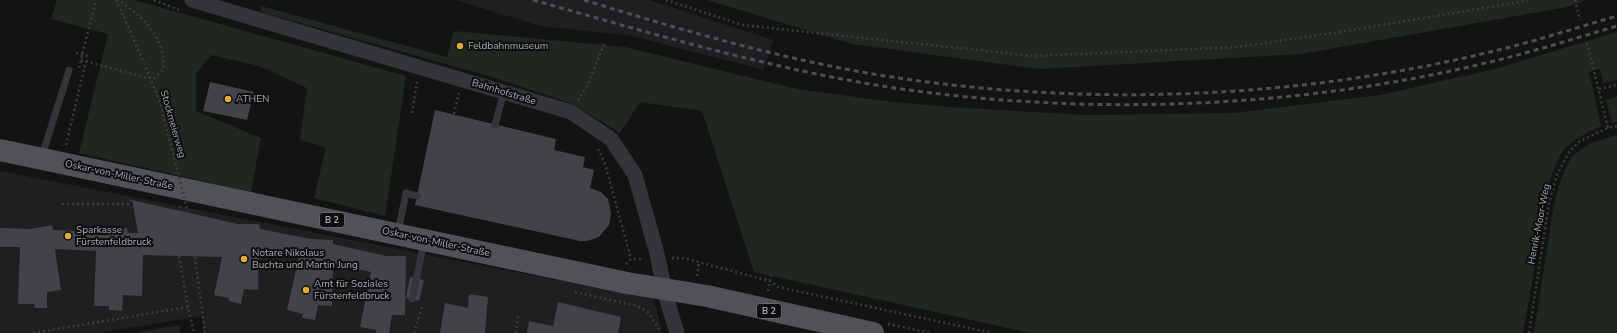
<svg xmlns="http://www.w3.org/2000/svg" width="1617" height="333" font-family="'Nunito Sans',sans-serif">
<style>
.built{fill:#1f1f21}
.green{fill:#202720}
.building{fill:#424347}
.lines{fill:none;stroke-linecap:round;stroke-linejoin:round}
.path{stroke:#3a3c40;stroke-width:2.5;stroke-dasharray:2 3;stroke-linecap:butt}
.lane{stroke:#343539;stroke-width:7}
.street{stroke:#343539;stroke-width:15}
.primary{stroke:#515258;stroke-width:22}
.rail{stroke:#4d4f54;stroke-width:3;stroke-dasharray:5 4;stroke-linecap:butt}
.path-bridge{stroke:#3a3c40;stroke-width:2.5;stroke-dasharray:2 3;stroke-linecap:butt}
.poi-dot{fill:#e4a93b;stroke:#0e0e0f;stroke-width:1.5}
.labels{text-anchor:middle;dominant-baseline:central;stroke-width:4;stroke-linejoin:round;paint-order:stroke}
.shield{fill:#0e0e0f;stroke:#787b82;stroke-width:1}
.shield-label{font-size:9px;font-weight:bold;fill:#a6aab4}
.poi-label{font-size:10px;fill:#a6aab4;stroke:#0e0e0f;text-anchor:start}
.street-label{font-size:10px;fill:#a6aab4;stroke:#0e0e0f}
</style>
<rect width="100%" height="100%" fill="#131314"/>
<!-- built -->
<g class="built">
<path d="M456 0H649L773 40 764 70 627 35 540 26Z"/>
<path d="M0 171 525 274 654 298 662 333H203L202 316 98 333H0Z"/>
</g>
<!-- green -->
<g class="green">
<path d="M57 0H134L406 76 385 216 314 198 326 147 300 140 307 88 259 66 211 55 196 74V111L261 138 251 192 79 153 108 34 51 19Z"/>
<path d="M707 0H1586L1567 7 1301 54 1039 69 852 44Z"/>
<path d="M261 6 447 57 454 31 625 47 797 89 885 101 948 107 1086 115 1233 113 1380 95 1495 69 1617 32V80L1603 83 1600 69 1589 72 1601 126C1587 133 1570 140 1561 154 1547 178 1544 210 1540 236 1534 269 1529 301 1523 333H1031L754 272 702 111 640 102 620 133 573 104 492 77 261 12Z"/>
<path d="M1617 97V122L1612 123 1606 100Z"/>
<path d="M1617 135V333H1534L1554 204 1562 176 1572 156 1591 143Z"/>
<path d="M179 325 180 333H135Z"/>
</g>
<!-- building -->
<g class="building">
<path d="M210 82 254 92 247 120 203 111Z"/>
<path d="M435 110 556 139 554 150 585 157 583 167 594 170 590 188 601 192 608 199 611 213 609 225 599 237 587 241H580L415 205Z"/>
<path d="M132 200 238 224H259L260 229 311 239 333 240V244L386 256H406L405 315H392L389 333H376V330L360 327 371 272 333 264 332 306 318 305 315 320 302 318 303 314 287 310 299 256 259 248 258 290 244 289 241 304 229 301V298L214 295 222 257 143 255 142 296 123 295 122 311 109 310V306H94L96 251 55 249 61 290 47 292V308H35L34 304H18L20 247H0V228L31 229 52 225 53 230 106 232 127 228 128 233H138Z"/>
<path d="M410 277 424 280 419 301 406 298Z"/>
<path d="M469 294 488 297 485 333H440L445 303 468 308Z"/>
<path d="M558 302 621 317 618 333H527L529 321 553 326Z"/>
</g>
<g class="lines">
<!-- path -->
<g class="path">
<path d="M116 0 124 17"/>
<path d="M154 0 182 11"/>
<path d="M666 0 742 25 1033 56 1239 47 1352 30 1531 0"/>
<path d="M1575 0 1580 20"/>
<path d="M1587 43 1608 128"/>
<path d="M76 53 88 56"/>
<path d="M81 60 144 77 155 78 163 70C167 38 142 15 117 0"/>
<path d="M79 68 96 0"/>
<path d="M1599 89 1617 85"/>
<path d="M578 100 588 84 604 44"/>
<path d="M412 113 417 82"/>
<path d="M454 114 459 93"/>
<path d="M66 145 86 61"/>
<path d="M598 149 605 164 631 259"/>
<path d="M62 204H129L132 197"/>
<path d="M180 206 183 216 190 217"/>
<path d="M179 256 188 307"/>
<path d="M195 257 205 333"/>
<path d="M672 258H683L770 281 778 287 992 333"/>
<path d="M626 264 631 259H643"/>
<path d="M697 276 699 262"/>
<path d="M768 291 771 275"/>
<path d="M575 292 637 306 648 312 659 329"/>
<path d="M888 324 931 333"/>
<path d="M33 333 188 307 194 333"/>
<path d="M414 333 423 304"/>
<path d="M516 333 518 316"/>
<path d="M1529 333 1549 203 1557 175 1569 152 1580 141 1608 128 1617 126"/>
</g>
<!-- lane -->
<g class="lane">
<path d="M495 125 504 91"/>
<path d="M42 156 69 70"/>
<path d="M398 232 406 193 417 196"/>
<path d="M412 299 424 243"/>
</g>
<!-- street -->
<path class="street" d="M192 0 571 112 611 139 635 175 656 250 667 300 677 333"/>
<!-- primary -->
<path class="primary" d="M0 150 627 283 707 296 873 333"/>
<!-- rail -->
<g class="rail">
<path d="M533 0C650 33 767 68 888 87 1086 117 1300 109 1494 61 1536 51 1576 38 1617 26"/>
<path d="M584 0C685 31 787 61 892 77 1089 107 1296 99 1490 52 1533 42 1575 28 1617 16"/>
</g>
<!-- path-bridge -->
<path class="path-bridge" d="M124 17 159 99 188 212"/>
</g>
<!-- markers -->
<g class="poi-dot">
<circle cx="460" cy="46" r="4"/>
<circle cx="228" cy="99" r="4"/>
<circle cx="68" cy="236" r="4"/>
<circle cx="244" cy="259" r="4"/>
<circle cx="306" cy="290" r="4"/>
</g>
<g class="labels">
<!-- shield labels -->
<g class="shield">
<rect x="320" y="213" width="24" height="14" rx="3"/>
<rect x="757" y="304" width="24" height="14" rx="3"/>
</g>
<g class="shield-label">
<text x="332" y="220">B 2</text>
<text x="769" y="311">B 2</text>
</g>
<!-- poi labels -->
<g class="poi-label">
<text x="468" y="46">Feldbahnmuseum</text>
<text x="236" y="99">ATHEN</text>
<text x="76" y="230">Sparkasse<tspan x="76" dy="12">Fürstenfeldbruck</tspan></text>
<text x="252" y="253">Notare Nikolaus<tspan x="252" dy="12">Buchta und Martin Jung</tspan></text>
<text x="314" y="284">Amt für Soziales<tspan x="314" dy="12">Fürstenfeldbruck</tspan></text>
</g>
<!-- street labels -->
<g class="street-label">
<text transform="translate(504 92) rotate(17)">Bahnhofstraße</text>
<text transform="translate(173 124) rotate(74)">Stockmeierweg</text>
<text transform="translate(119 175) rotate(12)">Oskar-von-Miller-Straße</text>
<text transform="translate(1539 224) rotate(-79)">Henrik-Moor-Weg</text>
<text transform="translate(436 242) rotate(12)">Oskar-von-Miller-Straße</text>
</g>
</g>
</svg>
